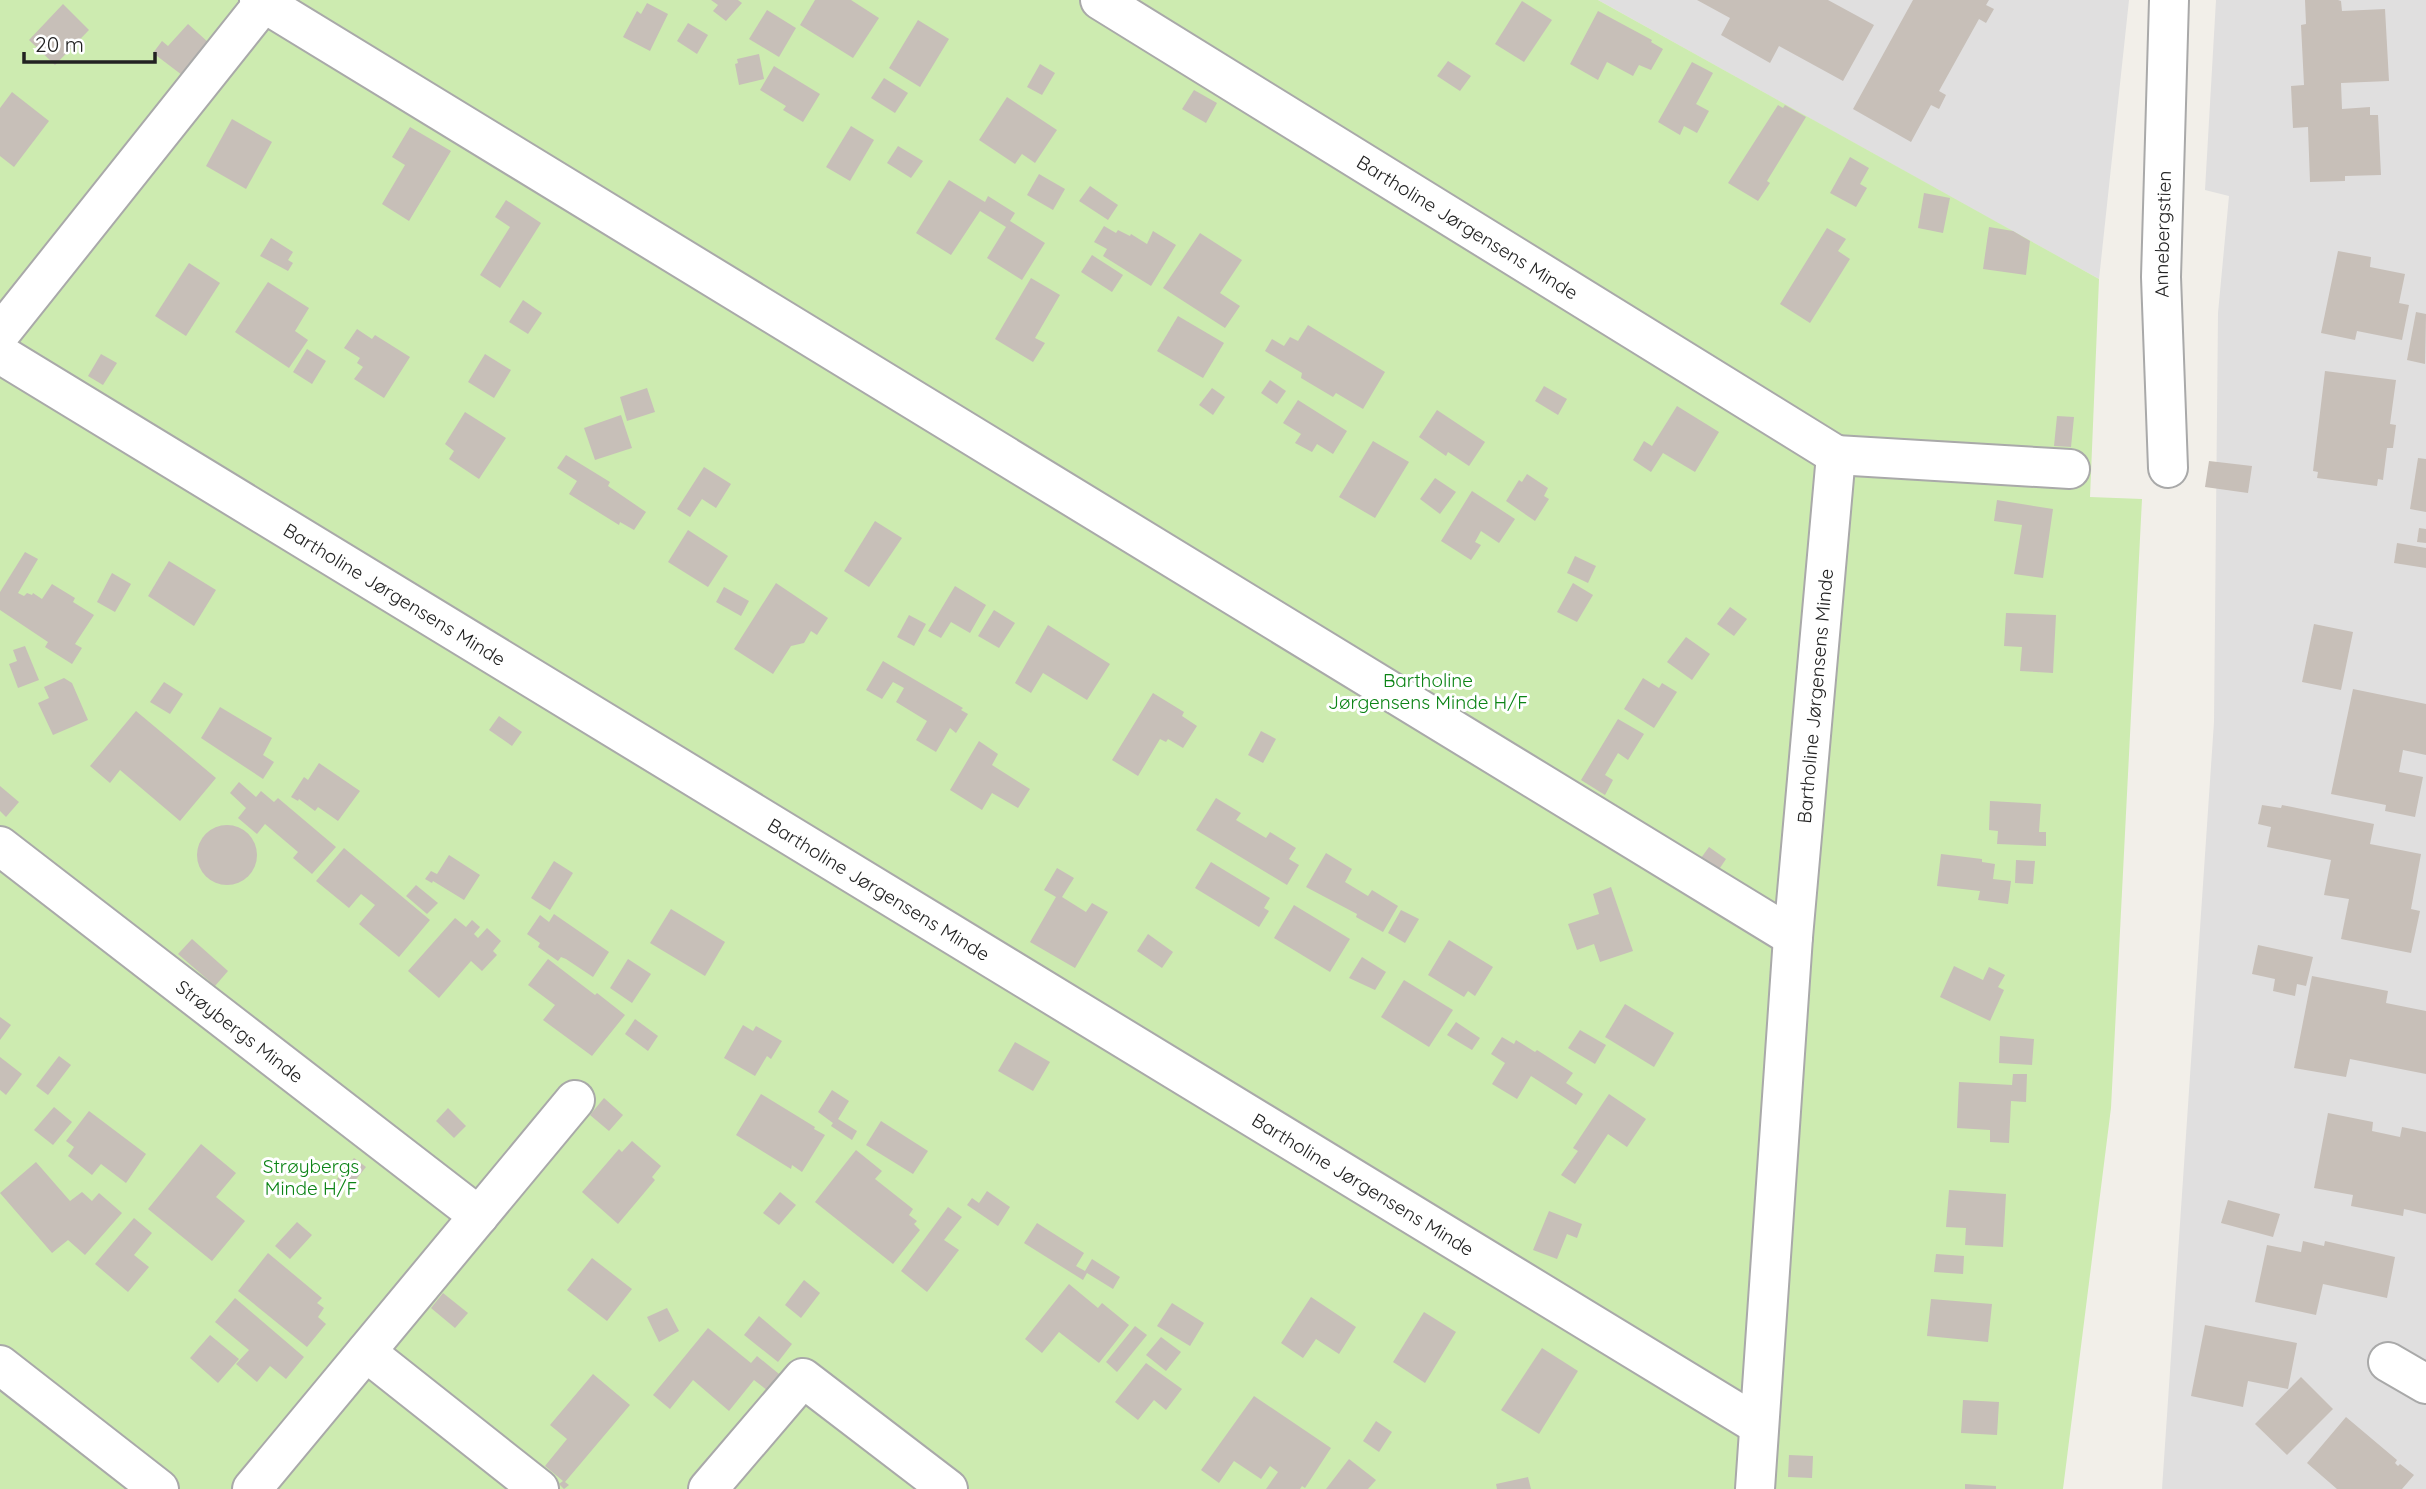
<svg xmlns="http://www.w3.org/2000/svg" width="2426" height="1489" font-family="Quicksand,sans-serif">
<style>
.residential{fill:#e0dfdf}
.grass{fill:#cdebb0}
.building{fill:#c7bfb8}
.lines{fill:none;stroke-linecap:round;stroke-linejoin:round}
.minor-casing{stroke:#a9a9a9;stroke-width:42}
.minor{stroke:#fff;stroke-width:38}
.labels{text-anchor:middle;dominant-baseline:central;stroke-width:6;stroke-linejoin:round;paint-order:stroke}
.street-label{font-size:19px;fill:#222;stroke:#fff}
.park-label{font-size:19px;fill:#0c8416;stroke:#fff}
</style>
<rect width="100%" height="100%" fill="#f2efe9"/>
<!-- residential -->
<g class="residential">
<path d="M1598 0H2129L2099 279 2030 241Z"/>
<path d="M2216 0H2426V1489H2162L2214 722 2218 313 2229 196 2205 190Z"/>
</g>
<!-- grass -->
<path class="grass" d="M0 0H1598L2099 279 2090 497 2142 499 2111 1108 2063 1489H0Z"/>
<!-- building -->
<g class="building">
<path d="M711 0H738L742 3 726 21 713 11 718 5Z"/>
<path d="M815 0H851L879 18 853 58 800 25Z"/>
<path d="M1697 0H1828L1874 25 1843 81 1779 46 1770 63 1721 35 1730 18Z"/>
<path d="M1913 0H1989L1986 5 1994 9 1986 23 1979 19 1939 91 1946 95 1939 109 1931 105 1911 142 1853 109Z"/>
<path d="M2305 0H2338L2341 1 2342 11 2385 9 2389 81 2341 83 2342 109 2370 107V115H2378L2381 175 2345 176V181L2310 182 2308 127 2293 128 2291 86 2304 85 2301 25 2306 24Z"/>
<path d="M1522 1 1552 20 1524 62 1495 44Z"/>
<path d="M647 3 668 14 650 51 623 37 637 11 641 14Z"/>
<path d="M63 4 89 30 55 65 29 40Z"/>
<path d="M767 10 796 28 779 57 749 39Z"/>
<path d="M1598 11 1652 40 1651 42 1663 49 1651 70 1639 65 1633 76 1607 62 1598 80 1570 64Z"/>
<path d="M918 20 949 39 920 87 889 68Z"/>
<path d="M688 23 708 35 697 54 677 41Z"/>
<path d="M188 24 209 43 182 75 153 53 162 41 168 46Z"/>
<path d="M759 54 764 79 739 85 735 64 738 63 737 59Z"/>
<path d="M1448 61 1471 76 1460 91 1437 76Z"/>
<path d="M1692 62 1713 73 1696 104 1709 111 1697 133 1684 126 1680 135 1658 122Z"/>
<path d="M1040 64 1055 73 1042 95 1027 87Z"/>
<path d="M774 66 820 94 803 122 783 110 786 106 760 90Z"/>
<path d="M884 78 908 93 895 113 871 98Z"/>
<path d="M1194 90 1217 103 1206 123 1182 109Z"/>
<path d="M12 92 49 121 14 167 0 156V108Z"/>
<path d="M1007 97 1057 130 1035 163 1022 154 1015 164 979 140Z"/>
<path d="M1778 105 1783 108 1785 105 1806 117 1767 181 1770 183 1758 201 1728 183Z"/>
<path d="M232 119 272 142 246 189 206 166Z"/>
<path d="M851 126 874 140 850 181 826 167Z"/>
<path d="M410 127 451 151 409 221 382 204 405 165 392 157Z"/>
<path d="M898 146 923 161 911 178 887 163Z"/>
<path d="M1850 157 1869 168 1860 184 1867 188 1856 207 1830 193Z"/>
<path d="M1039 174 1065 189 1053 210 1027 195Z"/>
<path d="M949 180 985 202 988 196 1015 213 1010 221 1045 243 1022 280 987 258 1006 227 980 211 951 255 916 233Z"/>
<path d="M1090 186 1118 205 1108 220 1079 201Z"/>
<path d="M1924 193 1950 198 1943 233 1918 228Z"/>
<path d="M506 200 541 223 500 288 480 275 510 227 495 217Z"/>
<path d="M1104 226 1116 233 1118 230 1130 236 1131 234 1147 244 1153 231 1176 245 1151 286 1103 256 1107 249 1094 242Z"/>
<path d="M1989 227 2013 231 2030 241 2026 275 1983 269Z"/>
<path d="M1827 228 1846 239 1838 251 1850 259 1810 323 1780 304Z"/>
<path d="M1200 233 1242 260 1220 293 1240 306 1225 328 1163 288Z"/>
<path d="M271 238 293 252 288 260 293 263 288 271 260 256Z"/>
<path d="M2338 251 2371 257 2370 267 2405 274 2399 303 2409 305 2402 340 2357 331 2355 340 2321 333Z"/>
<path d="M1092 255 1123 275 1112 292 1081 272Z"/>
<path d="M189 263 220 283 186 336 155 316Z"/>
<path d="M1031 278 1060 295 1035 338 1045 343 1033 362 995 339Z"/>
<path d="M268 282 309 308 295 331 308 340 289 368 235 332Z"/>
<path d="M523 300 542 313 528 334 509 322Z"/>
<path d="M2416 312 2426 314 2425 364 2407 360Z"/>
<path d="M1178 316 1224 343 1203 378 1157 351Z"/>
<path d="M1308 325 1385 372 1363 409 1336 393 1333 397 1301 378 1302 373 1265 351 1272 339 1284 346 1290 337 1298 341Z"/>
<path d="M357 329 372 339 375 335 410 357 384 398 354 379 363 367 357 363 360 358 344 348Z"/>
<path d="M307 349 326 361 312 384 293 372Z"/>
<path d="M101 354 117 363 103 385 88 376Z"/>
<path d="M485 354 511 370 494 398 468 382Z"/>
<path d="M2325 371 2396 380 2390 424 2396 425 2393 448H2387L2383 480 2378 479 2377 486 2317 478 2318 472 2313 471Z"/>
<path d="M1270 380 1286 391 1277 404 1261 393Z"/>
<path d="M1544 386 1567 399 1558 415 1535 401Z"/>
<path d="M647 388 655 412 627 421 620 397Z"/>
<path d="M1212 388 1225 397 1213 415 1199 405Z"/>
<path d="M1298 400 1347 431 1333 454 1317 444 1312 452 1295 443 1301 434 1283 423Z"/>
<path d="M1677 406 1719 432 1695 472 1663 453 1651 472 1633 460 1644 441 1652 446Z"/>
<path d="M1437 410 1485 442 1469 466 1448 452 1446 456 1419 437Z"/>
<path d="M465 412 506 438 479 479 449 459 454 451 445 444Z"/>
<path d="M621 415 632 448 595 460 584 428Z"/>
<path d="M2057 416 2074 417 2071 447 2054 446Z"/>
<path d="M1373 441 1409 462 1375 518 1339 497Z"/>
<path d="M566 455 610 482 608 486 646 512 634 530 620 522 619 525 569 494 577 481 557 468Z"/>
<path d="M2418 458 2426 459V512L2410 509Z"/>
<path d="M2209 461 2252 466 2248 493 2205 487Z"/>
<path d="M704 467 731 484 716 508 702 499 690 517 677 509Z"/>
<path d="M1527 474 1548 488 1544 496 1549 499 1535 521 1506 501 1519 480 1522 482Z"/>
<path d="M1435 478 1456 492 1440 514 1420 499Z"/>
<path d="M1472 491 1515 519 1499 543 1481 531 1475 542 1481 545 1471 560 1441 541Z"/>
<path d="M1997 500 2053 509 2043 578 2014 574 2022 525 1994 521Z"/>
<path d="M875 521 902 538 869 587 844 571Z"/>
<path d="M2419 528 2426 529V543L2417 542Z"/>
<path d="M688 530 728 556 708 587 668 562Z"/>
<path d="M2397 543 2426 548V568L2394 563Z"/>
<path d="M25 552 38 559 18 593 24 596 27 593 32 595 33 593 42 599 52 584 75 598 73 602 94 615 75 644 82 648 72 664 45 647 48 642 0 610V592Z"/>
<path d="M1575 556 1596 566 1588 583 1567 573Z"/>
<path d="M169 561 216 590 194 626 148 596Z"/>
<path d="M112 573 131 584 115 612 97 602Z"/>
<path d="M776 583 828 618 817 635 811 631 804 643 791 646 773 674 734 649Z"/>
<path d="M1573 583 1593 595 1577 622 1557 612Z"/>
<path d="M955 586 986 605 970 633 951 622 941 638 928 631Z"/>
<path d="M724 587 749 601 741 616 716 602Z"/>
<path d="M1730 607 1747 619 1734 636 1717 624Z"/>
<path d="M994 610 1015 623 999 648 978 636Z"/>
<path d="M2006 613 2056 615 2053 673 2020 671 2022 647 2004 646Z"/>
<path d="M909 615 926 624 914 646 897 637Z"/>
<path d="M2314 624 2353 632 2341 690 2302 682Z"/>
<path d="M1048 625 1110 664 1087 700 1043 673 1031 693 1015 683Z"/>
<path d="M1686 637 1710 654 1692 680 1667 662Z"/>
<path d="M25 646 39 680 18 688 9 664 17 661 13 650Z"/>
<path d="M883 661 963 708 961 710 968 714 956 733 950 728 936 752 916 740 927 721 896 702 904 688 893 682 882 699 866 690Z"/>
<path d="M64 678 72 683 88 720 53 735 38 703 49 698 44 687Z"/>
<path d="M1643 678 1659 688 1662 683 1677 692 1654 728 1624 709Z"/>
<path d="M164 682 183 694 170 714 150 702Z"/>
<path d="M2353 689 2426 704V755L2403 750 2399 772 2423 777 2415 817 2385 811 2386 805 2331 794Z"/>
<path d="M1153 693 1184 712 1182 716 1197 726 1183 748 1168 739 1166 742 1160 739 1138 776 1112 760Z"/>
<path d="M220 707 272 738 263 755 274 762 263 779 201 738Z"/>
<path d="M136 711 216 778 180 821 120 770 110 783 90 766Z"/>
<path d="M499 716 522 732 512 746 489 730Z"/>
<path d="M1618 719 1644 734 1628 760 1618 753 1605 775 1613 780 1605 795 1581 780Z"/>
<path d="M1261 731 1276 739 1263 763 1248 755Z"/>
<path d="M979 741 998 754 992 765 1030 789 1018 808 992 793 982 810 950 790Z"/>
<path d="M319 763 360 791 338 821 318 807 315 811 299 799 298 801 291 797 304 777 308 780Z"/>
<path d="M239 782 256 797 261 791 274 802 278 798 336 847 312 874 293 858 298 852 265 824 257 834 238 818 246 808 230 793Z"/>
<path d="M0 786 19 802 6 817 0 811Z"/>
<path d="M1216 798 1241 813 1236 820 1266 838 1270 832 1296 848 1289 859 1299 865 1287 885 1196 830Z"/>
<path d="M1990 801 2041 804 2039 832H2046V846L1997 844 1998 831 1989 830Z"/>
<path d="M2262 805 2281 808 2282 805 2374 824 2370 844 2421 854 2411 909 2420 911 2411 953 2341 939 2349 899 2324 895 2331 860 2267 847 2271 827 2258 824Z"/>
<circle cx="227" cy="855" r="30"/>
<path d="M1709 847 1726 859 1718 871 1701 858Z"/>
<path d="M344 848 430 920 399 957 359 924 375 905 361 894 349 908 316 881Z"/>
<path d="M1326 853 1352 869 1345 882 1368 896 1372 890 1398 906 1383 932 1356 917 1357 914 1306 887Z"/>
<path d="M1941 854 1982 859V862L1995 864 1993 879 2011 881 2008 904 1978 900 1980 891 1937 886Z"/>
<path d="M449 855 480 875 464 900 433 881 432 883 425 879 431 871 437 874Z"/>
<path d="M2016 860 2035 861 2033 884 2015 883Z"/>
<path d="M554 861 573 873 550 910 531 898Z"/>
<path d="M1211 862 1270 898 1264 908 1269 911 1259 927 1195 888Z"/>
<path d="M1057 868 1074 878 1062 897 1086 912 1092 903 1108 912 1075 968 1030 942 1056 897 1044 890Z"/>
<path d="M416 885 438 903 427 914 406 896Z"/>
<path d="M1611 887 1633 951 1600 962 1594 944 1577 950 1568 924 1599 914 1593 894Z"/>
<path d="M1294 905 1350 939 1330 972 1274 938Z"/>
<path d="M671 909 725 942 705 976 650 943Z"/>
<path d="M1401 910 1419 919 1405 943 1388 933Z"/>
<path d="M554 914 609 952 593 977 566 959 561 957 558 961 538 947 540 943 527 934 540 915 549 922Z"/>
<path d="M455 918 466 927 472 920 480 927 474 934 478 938 487 928 501 941 493 951 497 955 482 971 471 961 439 998 408 971Z"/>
<path d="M1148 934 1173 952 1162 968 1137 951Z"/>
<path d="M192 939 228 971 215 986 178 954Z"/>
<path d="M1449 940 1493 967 1475 996 1468 991 1464 997 1428 975Z"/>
<path d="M2258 945 2313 957 2306 986 2297 984 2295 996 2273 991 2275 979 2252 974Z"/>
<path d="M1362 957 1386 972 1375 990 1349 978Z"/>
<path d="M548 959 595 995 597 993 625 1015 592 1056 543 1020 555 1005 528 985Z"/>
<path d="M628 959 651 974 632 1003 610 988Z"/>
<path d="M1954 966 1983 980 1989 967 2005 975 1998 987 2004 990 1990 1021 1940 997Z"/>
<path d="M2312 976 2388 991 2386 1003 2426 1011V1074L2350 1059 2346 1077 2294 1068Z"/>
<path d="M1404 980 1453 1010 1429 1047 1381 1017Z"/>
<path d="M1625 1004 1674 1033 1654 1067 1605 1037Z"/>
<path d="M0 1017 11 1025 0 1040Z"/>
<path d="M635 1019 658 1036 648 1051 625 1034Z"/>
<path d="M1456 1022 1480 1038 1472 1050 1447 1035Z"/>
<path d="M743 1025 753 1031 756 1026 782 1041 771 1059 767 1056 755 1076 724 1058Z"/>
<path d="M1580 1030 1606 1045 1595 1064 1568 1048Z"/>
<path d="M2000 1036 2034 1039 2032 1065 1999 1063Z"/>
<path d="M1502 1037 1514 1044 1516 1040 1535 1052 1537 1050 1573 1073 1566 1083 1583 1094 1576 1105 1531 1076 1517 1099 1492 1084 1505 1063 1491 1054Z"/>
<path d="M1015 1042 1050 1062 1033 1091 998 1071Z"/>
<path d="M59 1056 71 1065 48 1095 36 1086Z"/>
<path d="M0 1057 22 1074 6 1095 0 1090Z"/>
<path d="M2013 1074H2027L2026 1102 2011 1101 2009 1143 1990 1142V1130L1957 1128 1959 1082 2012 1085Z"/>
<path d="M832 1090 849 1101 838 1119 857 1131 852 1140 831 1126 833 1123 818 1112Z"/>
<path d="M761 1094 815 1127 814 1129 825 1135 802 1172 792 1165 791 1169 736 1135Z"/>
<path d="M1609 1094 1646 1119 1627 1147 1608 1134 1575 1184 1561 1175 1578 1151 1573 1148Z"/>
<path d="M604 1098 623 1115 609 1131 590 1115Z"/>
<path d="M54 1107 72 1122 53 1145 34 1130Z"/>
<path d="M448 1108 466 1126 454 1138 436 1121Z"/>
<path d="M89 1111 146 1154 126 1183 101 1164 92 1175 68 1156 74 1147 66 1141Z"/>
<path d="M2328 1113 2373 1122 2372 1131 2400 1137 2402 1127 2426 1132V1214L2404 1209 2403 1216 2351 1206 2353 1195 2314 1188Z"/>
<path d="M881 1121 928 1151 913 1174 866 1145Z"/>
<path d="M632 1141 661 1166 652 1177 655 1180 618 1224 582 1192 619 1149 622 1152Z"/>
<path d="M201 1144 236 1173 216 1197 245 1221 212 1261 148 1209Z"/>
<path d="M856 1150 882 1171 875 1179 913 1209 909 1215 917 1221 914 1224 920 1230 893 1264 815 1202Z"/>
<path d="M354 1158 366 1167 349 1188 337 1179Z"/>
<path d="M36 1162 70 1201 82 1192 92 1201 99 1193 122 1213 85 1255 68 1240 52 1253 0 1193Z"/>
<path d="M1949 1190 2006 1194 2003 1247 1965 1245 1966 1228 1946 1227Z"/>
<path d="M987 1191 1010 1207 998 1226 967 1205 972 1198 979 1203Z"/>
<path d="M780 1192 796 1205 779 1225 763 1213Z"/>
<path d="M2228 1200 2280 1214 2273 1237 2221 1223Z"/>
<path d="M948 1207 962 1217 944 1240 959 1250 927 1292 901 1271Z"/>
<path d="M1549 1211 1582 1224 1577 1238 1567 1234 1557 1259 1533 1250Z"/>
<path d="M134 1218 152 1233 134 1255 149 1267 128 1292 95 1264Z"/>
<path d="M297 1222 312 1235 290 1259 275 1246Z"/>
<path d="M1037 1223 1084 1253 1076 1266 1085 1271 1092 1259 1120 1277 1113 1289 1087 1273 1083 1280 1024 1243Z"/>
<path d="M2303 1241 2324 1246 2325 1241 2395 1257 2387 1298 2323 1284 2316 1315 2255 1302 2267 1245 2301 1252Z"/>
<path d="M268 1253 322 1298 317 1303 324 1308 318 1317 326 1324 307 1347 238 1291Z"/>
<path d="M1936 1254 1964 1256 1963 1274 1934 1272Z"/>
<path d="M592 1258 632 1289 607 1321 567 1290Z"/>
<path d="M804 1280 820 1293 801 1318 785 1305Z"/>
<path d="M1069 1284 1098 1308 1102 1303 1129 1325 1099 1363 1059 1332 1042 1353 1025 1339Z"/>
<path d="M443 1293 468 1313 455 1328 431 1308Z"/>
<path d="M1311 1297 1356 1327 1339 1354 1316 1339 1303 1358 1281 1343Z"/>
<path d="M235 1298 304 1357 286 1379 270 1366 257 1382 236 1364 249 1350 215 1322Z"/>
<path d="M1931 1299 1992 1304 1988 1342 1927 1336Z"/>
<path d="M1172 1303 1204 1323 1190 1346 1157 1326Z"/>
<path d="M667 1308 679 1331 659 1342 647 1317Z"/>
<path d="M1424 1312 1456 1332 1425 1383 1393 1362Z"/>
<path d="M759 1316 792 1344 778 1362 744 1335Z"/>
<path d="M2205 1325 2297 1343 2288 1389 2248 1381 2243 1407 2191 1396Z"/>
<path d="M1135 1326 1147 1335 1117 1372 1106 1362Z"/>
<path d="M708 1328 751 1363 757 1356 795 1387 782 1402 754 1380 729 1411 693 1380 670 1409 653 1395Z"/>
<path d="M210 1335 239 1359 218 1383 190 1358Z"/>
<path d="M1161 1337 1181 1352 1166 1371 1146 1355Z"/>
<path d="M1542 1348 1578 1371 1539 1434 1501 1410Z"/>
<path d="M1146 1363 1182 1389 1166 1410 1154 1400 1138 1420 1115 1402Z"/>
<path d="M593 1374 630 1405 565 1482 569 1485 564 1489 559 1484 563 1481 545 1466 567 1439 550 1425Z"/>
<path d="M2301 1377 2333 1409 2287 1455 2255 1424Z"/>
<path d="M1254 1396 1331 1448 1305 1488 1302 1486 1300 1489H1266L1278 1472 1270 1466 1261 1479 1234 1461 1219 1483 1201 1470Z"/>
<path d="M1963 1400 1999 1402 1997 1435 1961 1433Z"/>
<path d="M2346 1417 2397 1460 2395 1463 2398 1466 2400 1464 2414 1475 2402 1489H2337L2307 1463Z"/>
<path d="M1376 1421 1392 1432 1379 1452 1363 1441Z"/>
<path d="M1789 1455 1813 1456 1812 1478 1788 1477Z"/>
<path d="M1349 1459 1376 1480 1368 1489H1326Z"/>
<path d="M1528 1477 1531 1489H1497L1496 1484Z"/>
<path d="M1965 1484 1996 1486V1489H1965Z"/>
</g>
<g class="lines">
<defs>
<g id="minor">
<path d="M259 0 1793 937"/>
<path id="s1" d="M1100 0 1836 455 1793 937 1755 1489"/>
<path d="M0 334 266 0"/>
<path id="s2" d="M0 354 1758 1425"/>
<path d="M1836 455 2070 469"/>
<path id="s3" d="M2168 468 2161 277 2169 0"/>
<path id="s4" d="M0 846 479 1216"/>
<path d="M366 1352 539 1489"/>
<path d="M2388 1362 2426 1384"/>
<path d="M0 1365 159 1489"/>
<path d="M252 1489 575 1100"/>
<path d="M708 1489 803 1378 948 1489"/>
</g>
</defs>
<!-- minor casing -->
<use href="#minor" class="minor-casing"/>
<!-- minor -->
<use href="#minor" class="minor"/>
</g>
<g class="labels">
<!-- street labels -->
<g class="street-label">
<text stroke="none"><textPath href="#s1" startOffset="432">Bartholine Jørgensens Minde</textPath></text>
<text stroke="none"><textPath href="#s3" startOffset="234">Annebergstien</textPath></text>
<text stroke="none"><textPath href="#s2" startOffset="462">Bartholine Jørgensens Minde</textPath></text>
<text transform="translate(1815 696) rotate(-85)">Bartholine Jørgensens Minde</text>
<text stroke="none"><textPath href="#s2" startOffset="1029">Bartholine Jørgensens Minde</textPath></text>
<text stroke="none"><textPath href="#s4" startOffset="303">Strøybergs Minde</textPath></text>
<text stroke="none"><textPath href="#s2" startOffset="1596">Bartholine Jørgensens Minde</textPath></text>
</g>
<!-- park labels -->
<g class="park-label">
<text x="1428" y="680">Bartholine<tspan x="1428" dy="22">Jørgensens Minde H/F</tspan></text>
<text x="311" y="1166">Strøybergs<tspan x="311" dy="22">Minde H/F</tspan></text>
</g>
</g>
<!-- scale -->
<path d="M24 52v10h131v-10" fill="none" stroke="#222222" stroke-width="3.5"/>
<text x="35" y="52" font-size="21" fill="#222222" stroke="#ffffff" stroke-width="5" paint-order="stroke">20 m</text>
</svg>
